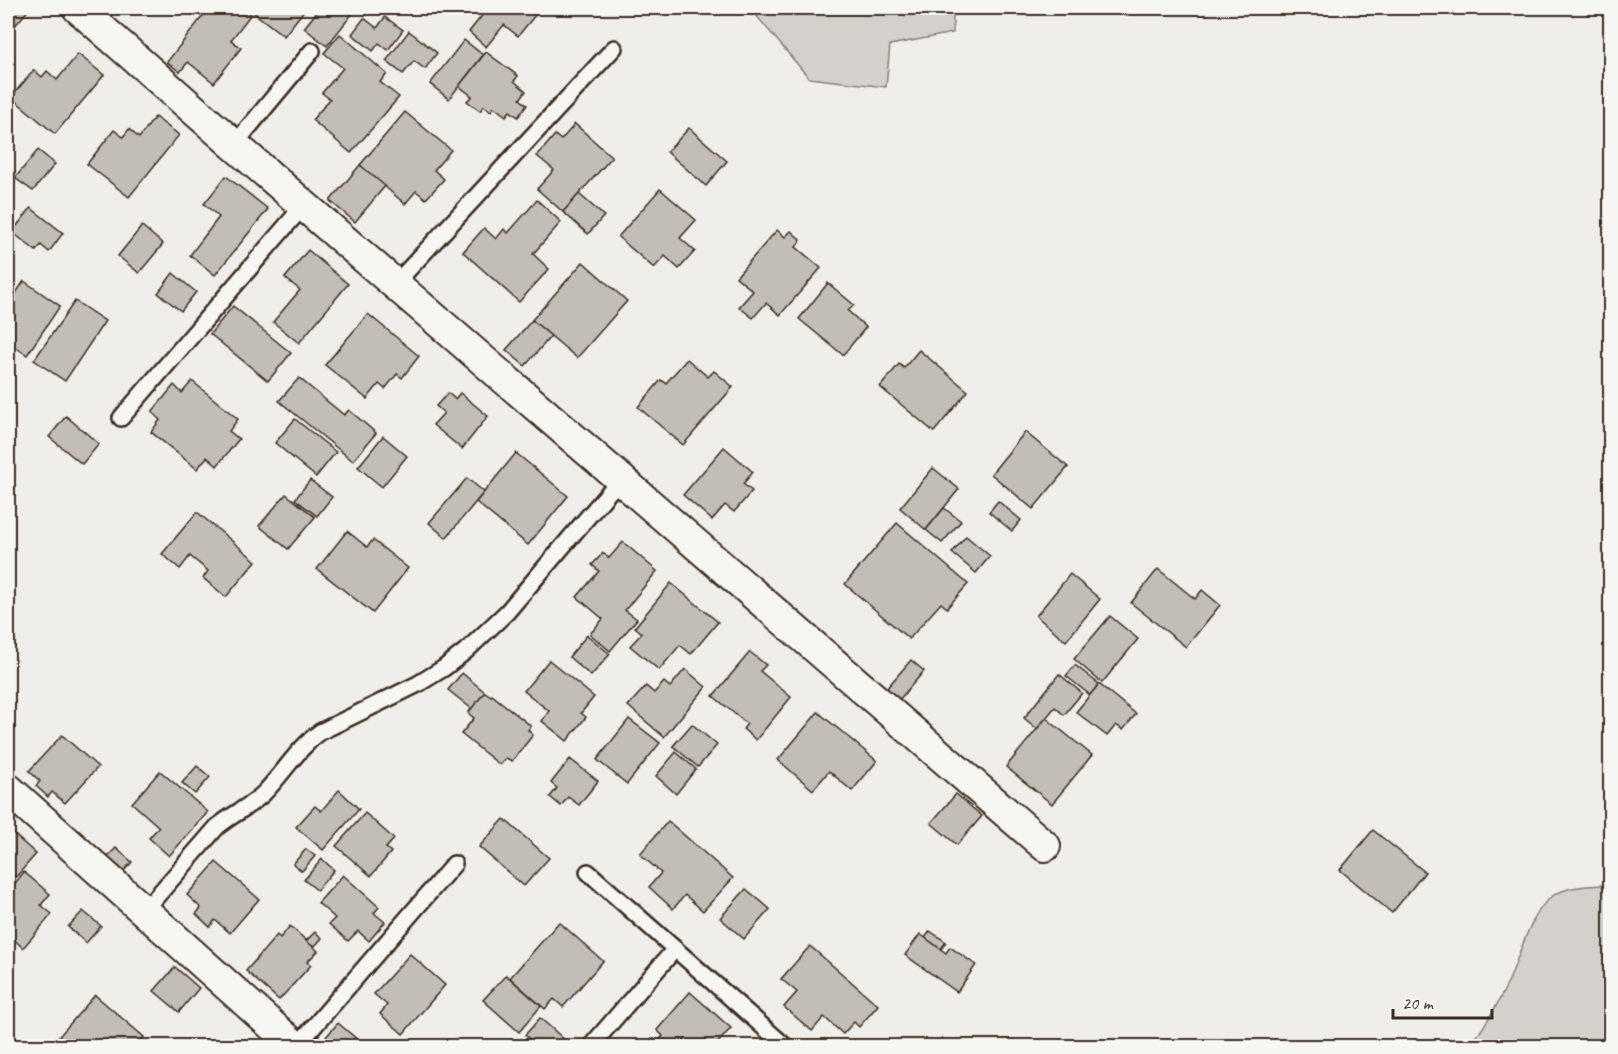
<svg xmlns="http://www.w3.org/2000/svg" width="1618" height="1054" font-family="Caveat,sans-serif">
<style>
.green{fill:#d4d1cc;stroke:#887e75;stroke-width:1.5}
.building{fill:#c2bdb7;stroke:#3b2a1e;stroke-width:1.5}
.lines{fill:none;stroke-linecap:round;stroke-linejoin:round}
.service-casing{stroke:#3b2a1e;stroke-width:20}
.minor-casing{stroke:#3b2a1e;stroke-width:34}
.service{stroke:#f6f6f2;stroke-width:15}
.minor{stroke:#f6f6f2;stroke-width:30}
</style>
<rect width="100%" height="100%" fill="#efeeea"/>
<filter id="ink" filterUnits="userSpaceOnUse"><feTurbulence type="fractalNoise" baseFrequency=".0167" numOctaves="2"/><feDisplacementMap in="SourceGraphic" scale="12" xChannelSelector="R" yChannelSelector="G"/><feConvolveMatrix kernelMatrix="1 2 1 2 8 2 1 2 1" color-interpolation-filters="sRGB"/></filter>
<g filter="url(#ink)">
<!-- green -->
<g class="green">
<path d="M750 8H953V33L890 45 886 87 809 78Z"/>
<path d="M1604 885 1610 889V1046H1470C1485 1026 1497 1006 1508 983 1518 959 1531 912 1551 897 1566 886 1587 886 1604 885Z"/>
</g>
<!-- building -->
<g class="building">
<path d="M8 8H30L8 34Z"/>
<path d="M209 8H242L251 14 231 40 241 48 214 83 188 62 180 72 167 62Z"/>
<path d="M259 8H306L284 36 254 13Z"/>
<path d="M320 8H346L353 13 327 46 304 28Z"/>
<path d="M488 8H541L518 36 504 25 486 47 469 32Z"/>
<path d="M385 17 403 30 388 50 379 43 373 51 352 34 364 18 377 28Z"/>
<path d="M409 31 437 53 425 69 414 61 403 74 386 61Z"/>
<path d="M340 34 387 74 380 82 399 97 351 153 312 120 330 99 322 93 343 68 324 53Z"/>
<path d="M464 40 483 55 449 99 430 84Z"/>
<path d="M486 52 518 76 514 81 526 91 520 99 527 105 518 117 510 111 506 116 494 107 491 111 484 106 480 111 467 101 472 96 459 86Z"/>
<path d="M78 54 104 75 55 134 11 97 34 70 42 77 47 71 57 80Z"/>
<path d="M405 112 451 150 434 170 444 179 426 199 416 191 405 204 360 165Z"/>
<path d="M155 117 179 135 129 197 87 164 114 130 123 137 129 129 139 138Z"/>
<path d="M575 124 612 157 563 212 537 189 554 170 537 156 555 135 561 140Z"/>
<path d="M689 128 727 161 706 186 667 152Z"/>
<path d="M38 150 55 164 33 191 15 178Z"/>
<path d="M360 165 385 186 355 222 330 201Z"/>
<path d="M226 176 268 209 215 275 190 255 219 217 204 204Z"/>
<path d="M660 189 696 220 680 238 695 251 679 269 665 256 654 268 618 237Z"/>
<path d="M579 194 604 216 588 234 563 212Z"/>
<path d="M537 200 561 222 533 254 549 269 519 302 463 252 484 228 496 239 504 229 508 233Z"/>
<path d="M31 208 63 233 49 252 41 245 36 251 12 232Z"/>
<path d="M142 226 163 244 139 273 118 256Z"/>
<path d="M777 230 785 237 791 231 801 240 796 247 821 268 780 315 766 303 753 318 739 307 753 291 736 277Z"/>
<path d="M308 250 348 284 299 343 273 322 300 290 285 278Z"/>
<path d="M583 262 627 301 577 358 532 320Z"/>
<path d="M173 273 196 292 181 311 158 293Z"/>
<path d="M24 281 60 306 27 355 8 342V301L10 302Z"/>
<path d="M828 283 854 305 848 311 866 327 843 355 799 319Z"/>
<path d="M75 301 105 321 65 381 34 360Z"/>
<path d="M233 306 291 353 268 381 210 334Z"/>
<path d="M368 314 419 356 402 378 397 374 385 389 379 384 367 399 325 365Z"/>
<path d="M532 320 551 336 525 366 506 350Z"/>
<path d="M919 350 968 391 934 432 880 387 899 364 904 368Z"/>
<path d="M687 359 708 377 714 371 733 387 683 445 638 407 661 380 666 383Z"/>
<path d="M299 378 344 415 349 410 376 433 353 461 279 401Z"/>
<path d="M192 381 238 419 229 431 239 439 217 466 207 457 197 469 151 432 160 420 152 412 174 385 182 393Z"/>
<path d="M448 393 455 399 460 393 488 416 462 449 433 425 444 413 436 406Z"/>
<path d="M66 416 99 444 82 464 49 437Z"/>
<path d="M295 419 336 452 316 477 275 443Z"/>
<path d="M1025 432 1068 467 1033 509 991 474Z"/>
<path d="M383 436 407 456 382 487 358 467Z"/>
<path d="M724 447 753 472 743 484 752 491 734 512 725 505 712 520 683 495Z"/>
<path d="M516 453 568 496 528 545 476 502Z"/>
<path d="M933 468 959 489 926 530 900 508Z"/>
<path d="M467 478 484 492 446 538 429 523Z"/>
<path d="M310 480 332 497 317 516 295 499Z"/>
<path d="M286 494 315 517 288 549 259 526Z"/>
<path d="M998 501 1021 520 1012 531 989 512Z"/>
<path d="M944 508 961 521 942 543 926 530Z"/>
<path d="M197 512 256 561 226 597 203 578 208 571 190 556 180 569 162 554Z"/>
<path d="M897 523 968 584 947 608 941 603 909 639 845 584Z"/>
<path d="M347 531 367 547 373 540 408 568 373 613 317 569Z"/>
<path d="M966 536 990 556 976 573 952 553Z"/>
<path d="M623 542 657 571 625 610 637 619 610 651 590 634 603 619 577 597 599 571 592 565 603 553 609 558Z"/>
<path d="M1158 569 1195 599 1202 590 1220 605 1186 647 1131 603Z"/>
<path d="M1070 574 1100 599 1066 641 1036 616Z"/>
<path d="M671 583 718 622 691 654 680 645 659 670 630 646 642 633 635 627Z"/>
<path d="M1110 616 1138 639 1102 683 1074 659Z"/>
<path d="M587 635 610 654 591 676 569 657Z"/>
<path d="M750 652 766 665 760 671 791 697 756 740 743 729 747 724 713 696Z"/>
<path d="M549 660 594 697 581 713 586 717 567 741 542 721 549 711 524 691Z"/>
<path d="M911 660 924 671 899 700 886 689Z"/>
<path d="M1075 665 1099 684 1090 695 1066 676Z"/>
<path d="M685 669 706 687 664 737 628 706 646 686 654 693 664 682 670 687Z"/>
<path d="M462 673 485 692 472 709 448 690Z"/>
<path d="M1059 674 1082 693 1064 715 1055 707 1037 729 1024 718Z"/>
<path d="M1099 684 1136 714 1123 730 1116 725 1107 736 1076 712Z"/>
<path d="M485 692 491 696 492 695 531 726 528 730 533 735 512 761 506 758 500 765 461 734 474 718 468 713Z"/>
<path d="M818 712 877 761 852 791 829 771 813 790 778 760Z"/>
<path d="M1046 718 1092 755 1052 804 1006 767Z"/>
<path d="M629 719 660 743 627 784 597 760Z"/>
<path d="M692 724 717 745 698 767 673 746Z"/>
<path d="M62 735 98 767 65 803 52 792 48 797 36 786 40 781 29 771Z"/>
<path d="M676 752 696 769 676 794 656 776Z"/>
<path d="M570 759 598 781 579 805 568 797 561 806 550 797 557 788 551 783Z"/>
<path d="M197 766 210 777 195 794 182 783Z"/>
<path d="M160 771 208 812 169 856 149 838 159 827 132 803Z"/>
<path d="M339 790 359 809 323 850 296 827 315 806 321 811Z"/>
<path d="M956 794 982 816 957 845 931 823Z"/>
<path d="M365 813 394 839 386 848 391 852 371 876 336 846Z"/>
<path d="M504 819 549 858 524 886 479 847Z"/>
<path d="M668 821 733 878 703 911 685 895 673 909 649 887 661 873 640 854Z"/>
<path d="M8 829 36 854 16 877 8 870Z"/>
<path d="M1373 830 1425 872 1392 913 1340 870Z"/>
<path d="M116 848 132 862 123 872 107 857Z"/>
<path d="M306 849 315 856 302 871 293 864Z"/>
<path d="M322 859 334 870 317 890 304 880Z"/>
<path d="M216 862 259 899 230 933 215 920 210 927 196 914 201 908 187 895Z"/>
<path d="M24 872 50 894 41 905 52 914 23 948 8 934V883L12 887Z"/>
<path d="M343 875 379 907 374 913 385 922 369 941 358 931 348 941 329 924 335 918 318 903Z"/>
<path d="M746 889 770 909 744 939 720 918Z"/>
<path d="M83 911 101 926 86 943 68 927Z"/>
<path d="M559 922 603 961 563 1007 554 999 545 1009 510 978Z"/>
<path d="M290 926 318 951 307 962 311 965 279 1000 246 971 277 935 280 938Z"/>
<path d="M930 931 946 942 941 949 925 938Z"/>
<path d="M315 932 322 938 314 947 306 941Z"/>
<path d="M920 934 946 953 950 947 976 965 957 992 905 955Z"/>
<path d="M810 946 878 1005 859 1027 854 1022 843 1034 824 1017 812 1031 784 1007 797 992 781 979Z"/>
<path d="M410 954 445 985 403 1034 380 1014 387 1005 374 994Z"/>
<path d="M175 967 199 988 179 1012 154 991Z"/>
<path d="M506 975 541 1006 519 1032 483 1000Z"/>
<path d="M690 992 731 1028 715 1046H654L663 1036 657 1030Z"/>
<path d="M95 995 144 1037 135 1046H62L55 1041Z"/>
<path d="M540 1018 565 1040 559 1046H538L525 1035Z"/>
<path d="M338 1023 365 1046H321L319 1045Z"/>
</g>
<g class="lines">
<defs>
<g id="service">
<path d="M234 145 312 51"/>
<path d="M395 284 614 48"/>
<path d="M121 418 304 205"/>
<path d="M588 872 785 1046"/>
<path d="M144 911 217 827C231 815 249 807 263 794 283 774 297 749 320 732L418 684 444 668 467 650 507 612 621 478"/>
<path d="M297 1046 454 864"/>
<path d="M591 1046 675 949"/>
</g>
<g id="minor">
<path d="M78 8 234 145 1045 846"/>
<path d="M8 789 295 1046"/>
</g>
</defs>
<!-- service casing -->
<use href="#service" class="service-casing"/>
<!-- minor casing -->
<use href="#minor" class="minor-casing"/>
<!-- service -->
<use href="#service" class="service"/>
<!-- minor -->
<use href="#minor" class="minor"/>
</g>
</g>
<!-- margin -->
<rect width="1618" height="1054" fill="none" stroke="#f6f6f2" stroke-width="30"/>
<rect x="15" y="15" width="1588" height="1024" fill="none" stroke="#3b2a1e" stroke-width="2" filter="url(#ink)"/>
<!-- scale -->
<path d="M1393 1009v9h99v-9" fill="none" stroke="#3b2a1e" stroke-width="3"/>
<text x="1402" y="1009" font-size="18" fill="#3b2a1e" stroke="#f6f6f2" stroke-width="4.5" paint-order="stroke">20 m</text>
</svg>
